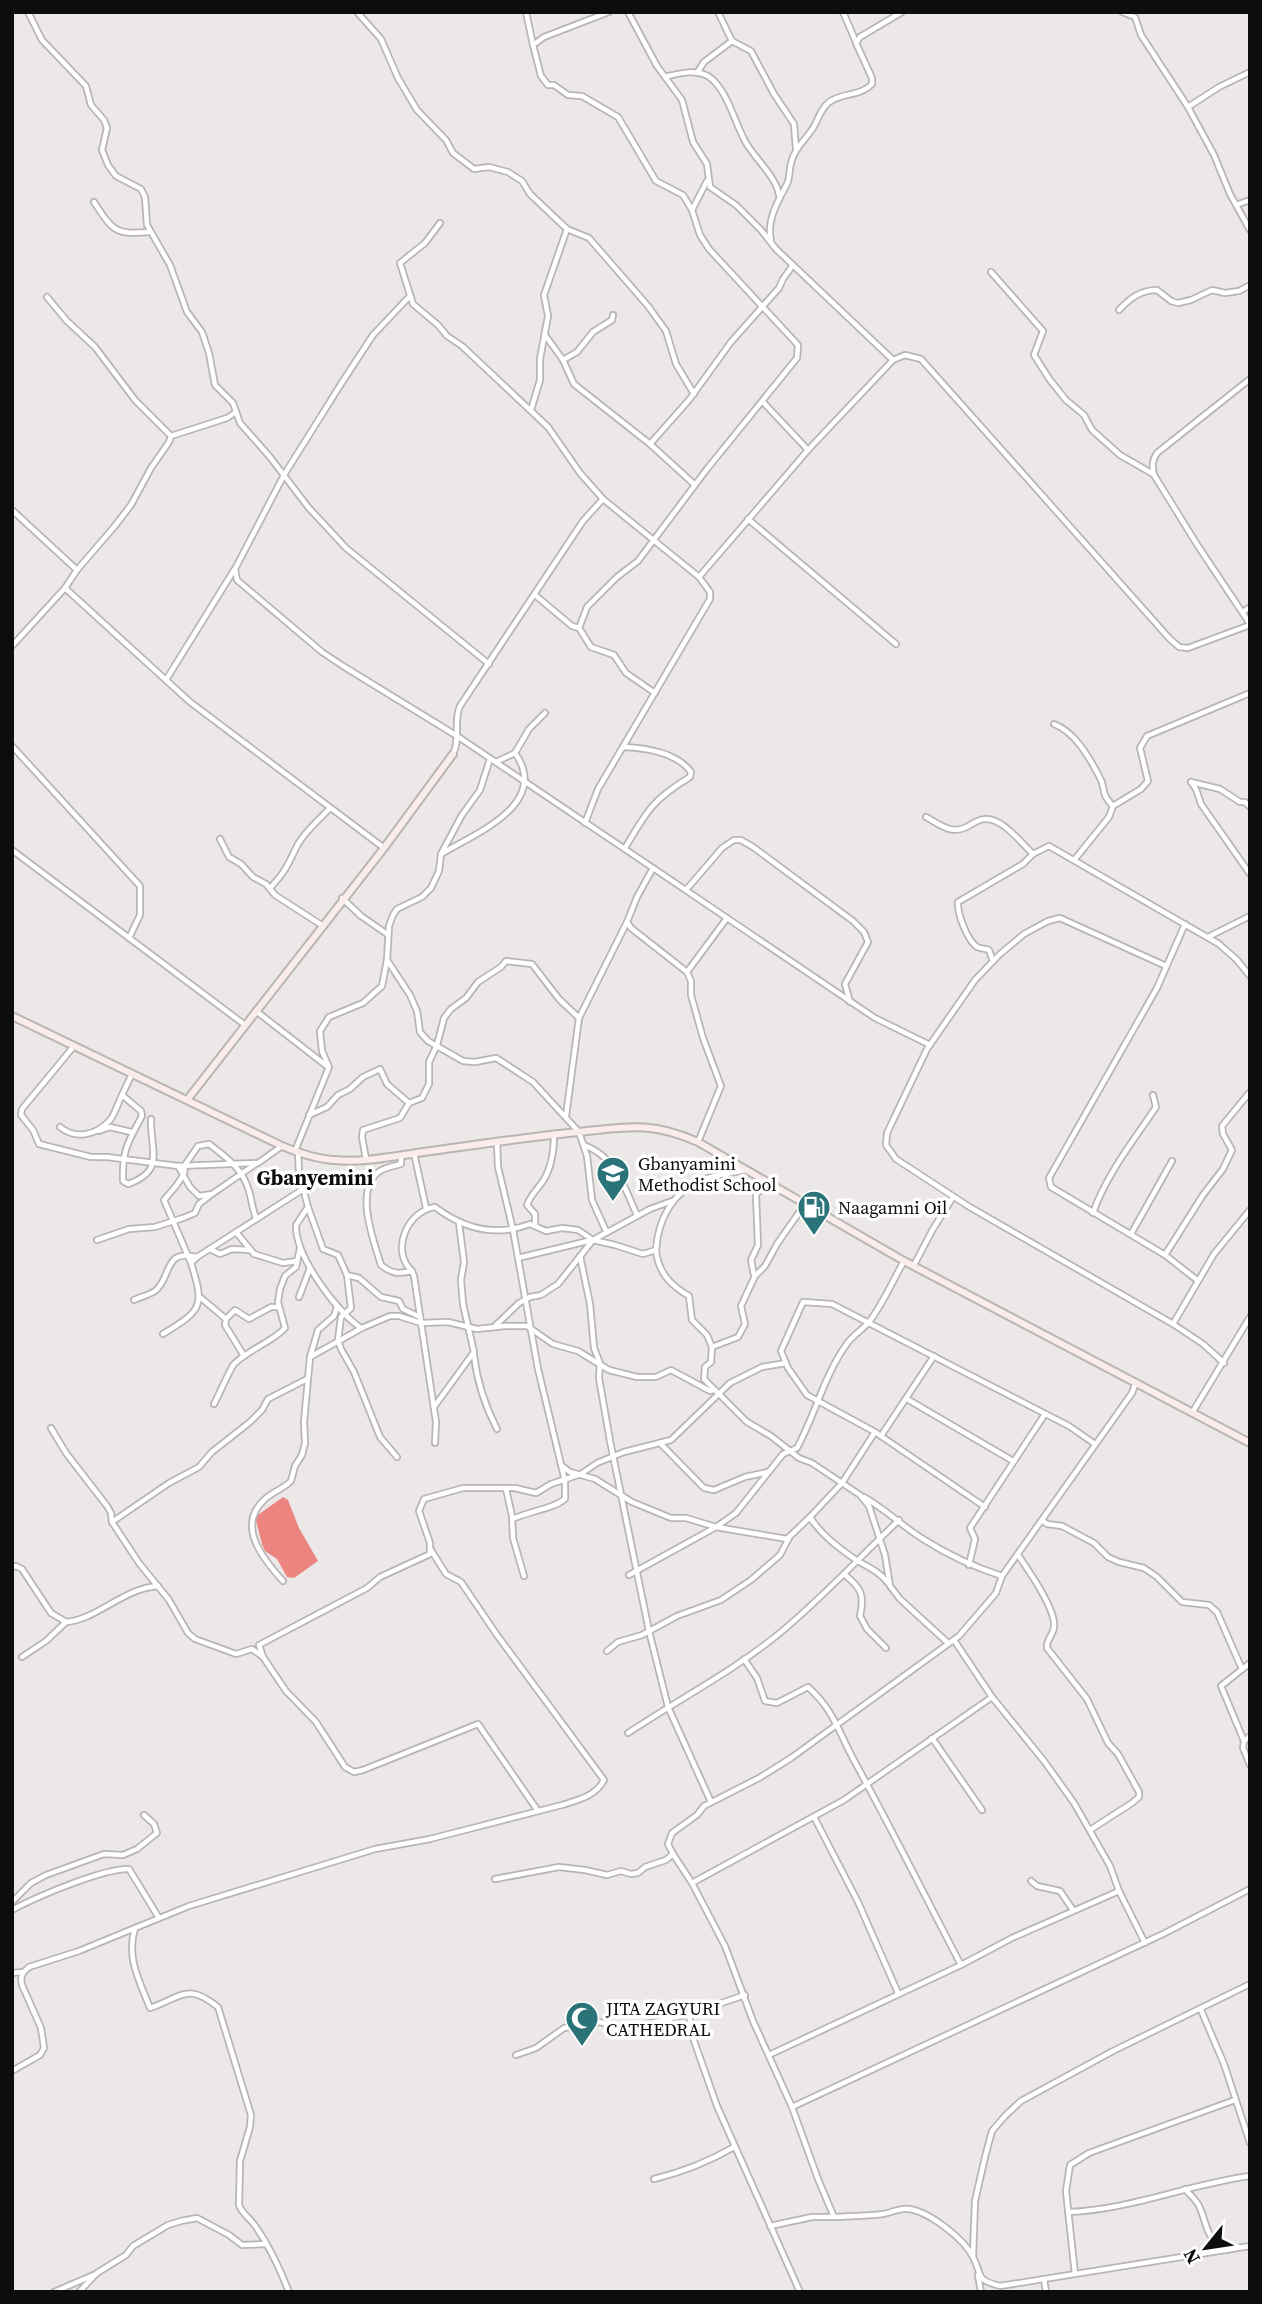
<svg xmlns="http://www.w3.org/2000/svg" width="1262" height="2304" font-family="'Source Serif 4',serif">
<style>
.water{fill:#ec8480}
.lines{fill:none;stroke-linecap:round;stroke-linejoin:round}
.minor-casing{stroke:#bab5b5;stroke-width:8}
.secondary-casing{stroke:#bab5b5;stroke-width:10}
.minor{stroke:#fff;stroke-width:4.5}
.secondary{stroke:#faeceb;stroke-width:6}
.labels{text-anchor:middle;dominant-baseline:central;stroke-width:7;stroke-linejoin:round;paint-order:stroke}
.poi-label{font-size:18px;fill:#0e0d0d;stroke:#fff;text-anchor:start}
.quarter-label{font-size:21px;font-weight:bold;fill:#0e0d0d;stroke:#fff}
</style>
<rect width="100%" height="100%" fill="#ede8e8"/>
<!-- water -->
<path class="water" d="M283 1497 288 1500 299 1528 318 1561 294 1578 287 1577 277 1559 265 1551 262 1544 255 1517Z"/>
<g class="lines">
<defs>
<g id="minor">
<path d="M28 12 42 40 86 86 91 105 104 120 107 128 102 150 108 165 116 176 141 189 145 197 147 225 170 265 187 312 202 332 209 353 215 385 233 403 240 423 270 457 308 507 346 548 489 664"/>
<path d="M357 12 381 39 398 78 417 110 446 140 453 153 474 169 489 167 508 172 522 181 530 194 567 229 589 238 648 306 666 331 676 364 694 394"/>
<path d="M526 12 533 45"/>
<path d="M609 12 544 37 533 45 541 76 548 85H554L568 95 582 96 618 117 656 181 683 195 692 210"/>
<path d="M628 12 657 66 682 100 693 142 707 164 710 187 736 205 761 230 776 249 893 360 905 355 921 359 1169 638 1179 647 1188 648 1250 625"/>
<path d="M718 12 732 41 751 51 774 94 794 124 796 149"/>
<path d="M843 12 856 42"/>
<path d="M1122 12 1135 17 1141 35 1188 107 1214 155 1230 194 1250 230"/>
<path d="M697 73 704 62 732 41"/>
<path d="M665 77C679 73 699 68 712 79 729 95 734 121 745 141 754 158 776 176 779 195"/>
<path d="M1188 107 1219 87 1250 72"/>
<path d="M94 202C113 231 115 235 150 232"/>
<path d="M1236 205 1250 200"/>
<path d="M440 223 425 243 400 263 413 304 438 325 447 336 462 346 548 427 580 473 603 499 699 577 710 592V599L598 789 585 823"/>
<path d="M771 241C766 221 778 201 787 184 790 178 789 170 791 163 794 150 803 142 811 131 818 122 819 111 828 103 841 92 860 97 872 84V78L856 43 860 37 902 12"/>
<path d="M991 272 1043 331 1034 355 1050 380 1066 400 1084 415 1092 430 1120 455 1153 474"/>
<path d="M409 297 373 335 341 384 284 475 235 569 237 580 322 652 343 666 457 736 653 868 637 897 627 922 631 928 687 972 691 981V995L703 1038 721 1086 698 1142"/>
<path d="M1119 310C1130 298 1141 290 1157 290L1171 301 1178 303 1191 300 1212 290 1225 293 1239 291 1250 285"/>
<path d="M545 335 563 360 574 384 650 444 695 485"/>
<path d="M563 360 577 352 593 332 612 320 613 315"/>
<path d="M1250 379 1157 453C1152 460 1152 466 1154 475L1198 546 1250 624"/>
<path d="M763 402 808 450"/>
<path d="M531 410 540 380V359L548 316 544 295 567 229"/>
<path d="M171 436 227 418 236 412"/>
<path d="M650 444 689 400 731 342 779 288 783 279 793 265"/>
<path d="M12 510 77 570"/>
<path d="M748 519 896 644"/>
<path d="M699 577 808 450 893 360"/>
<path d="M65 588 190 702 384 848"/>
<path d="M535 595 572 626 579 628 587 607 617 577 638 561 707 469 797 358 798 345 709 249 700 235 692 210 707 181"/>
<path d="M1243 612 1250 607"/>
<path d="M579 628 591 647 614 655 626 673 655 693"/>
<path d="M12 646 65 588 77 570 114 527 131 505 151 468 169 442 171 436 135 400 95 347 67 321 47 297"/>
<path d="M166 680 234 570"/>
<path d="M1054 724C1075 732 1089 757 1099 776 1107 789 1099 792 1113 806"/>
<path d="M12 746 140 886V915L129 938"/>
<path d="M624 747C646 748 677 753 691 772L690 777C652 800 647 811 625 848"/>
<path d="M453 754C461 738 453 721 460 706L583 521 603 499"/>
<path d="M490 759 480 790 462 815 441 854 439 871 431 888 422 897 397 909 393 915 389 926 387 960 410 995 417 1011 420 1032 428 1041 463 1061 475 1062 496 1058 504 1063 533 1082 579 1132 587 1156 592 1200 606 1231"/>
<path d="M496 762 515 753"/>
<path d="M1191 782 1196 789 1201 804 1250 874"/>
<path d="M1191 782 1220 789 1240 802H1245L1250 807"/>
<path d="M926 817C942 826 953 836 970 825 975 822 980 819 985 819 1003 818 1021 843 1033 854"/>
<path d="M220 839 229 857 241 864 253 877 266 884 275 895 323 926"/>
<path d="M12 850 245 1025"/>
<path d="M441 854C476 833 551 804 515 753L529 729 545 713"/>
<path d="M1075 859 1109 817 1113 806 1141 789 1148 781 1140 748 1147 736 1250 693"/>
<path d="M653 868 875 1018 930 1045"/>
<path d="M270 888C286 871 287 866 297 846 304 832 320 819 330 808"/>
<path d="M686 890 722 848 734 840H741L753 847 853 921 864 932 868 942 845 984 850 1002"/>
<path d="M342 898 361 916 387 934"/>
<path d="M1185 924 1157 988 1049 1178 1051 1187 1165 1255 1197 1280"/>
<path d="M1208 937 1250 916"/>
<path d="M993 961 989 950C986 949 979 948 977 947 967 940 957 913 958 902L1023 864 1033 854 1049 846 1219 944 1237 960 1250 976"/>
<path d="M1166 966 1060 918 1048 921 1024 934 999 955 975 980 927 1049 887 1133 886 1145 896 1159 968 1206 1173 1324 1203 1344 1224 1363"/>
<path d="M687 972 727 918"/>
<path d="M256 1011 328 1067"/>
<path d="M74 1046 22 1109 21 1115 33 1130 39 1144 91 1157H107L178 1166 258 1163 282 1146"/>
<path d="M132 1074 122 1095 141 1111 142 1116C128 1142 122 1150 123 1181L128 1184C166 1171 150 1149 151 1119"/>
<path d="M309 1115 327 1107 338 1095 350 1089 363 1077 380 1069 387 1084 409 1103"/>
<path d="M566 1116 579 1018 627 922"/>
<path d="M60 1127C76 1140 97 1135 110 1120 115 1114 118 1103 122 1095"/>
<path d="M99 1131 110 1127 131 1132"/>
<path d="M497 1142 498 1167 513 1230 538 1369 565 1481V1499C553 1509 530 1511 515 1518"/>
<path d="M584 1145C617 1158 623 1185 637 1215"/>
<path d="M295 1151 329 1067 322 1051 320 1031 329 1017 363 1003 382 986 387 960"/>
<path d="M298 1152 299 1173 308 1207 296 1225C295 1256 336 1311 361 1328"/>
<path d="M414 1153 426 1208"/>
<path d="M401 1155V1164C395 1166 386 1167 380 1171 353 1188 374 1242 381 1265 392 1274 399 1274 412 1271L414 1276 436 1422 435 1443"/>
<path d="M366 1159 362 1137 363 1130 400 1118 409 1103 422 1098 429 1084V1062L437 1045 444 1018 451 1009 466 998 478 982 501 967 506 961 532 964 559 999 579 1018"/>
<path d="M178 1166 190 1187 199 1196 212 1194 257 1163"/>
<path d="M308 1207 323 1249 338 1255 347 1275 359 1278 381 1297 399 1301 403 1309 420 1317"/>
<path d="M1093 1213C1106 1175 1134 1140 1156 1107L1153 1095"/>
<path d="M535 1225V1214L527 1205C531 1194 537 1190 543 1181 552 1167 554 1150 554 1134"/>
<path d="M236 1232 254 1254 283 1263 297 1261"/>
<path d="M1131 1234 1172 1161"/>
<path d="M97 1240 129 1229 155 1227 183 1218 195 1213 199 1204 212 1194"/>
<path d="M210 1249 220 1254 232 1249 249 1250"/>
<path d="M656 1250C658 1272 670 1285 689 1296L692 1320 707 1335 712 1347 711 1362 705 1367 704 1379 747 1422 771 1436 799 1458 812 1463 860 1495 869 1506 885 1555 890 1586 900 1599 948 1643"/>
<path d="M1165 1255 1203 1195 1223 1169 1232 1150 1223 1134 1222 1126 1250 1092"/>
<path d="M580 1256 590 1304 594 1348 600 1363 599 1378 610 1441 649 1631 668 1707 711 1802"/>
<path d="M518 1258 592 1240"/>
<path d="M191 1263 164 1200 176 1186 184 1174 185 1165 198 1146 209 1144C226 1157 243 1169 249 1191 252 1201 252 1208 256 1218"/>
<path d="M914 1265 933 1229 953 1197"/>
<path d="M412 1271C390 1251 407 1211 435 1207 464 1229 496 1237 530 1224L546 1231 562 1228 578 1230 593 1240 615 1245 643 1254 656 1250C658 1220 672 1192 702 1180 716 1174 730 1174 745 1170"/>
<path d="M347 1275 351 1308 341 1317 338 1340 341 1349 354 1372 380 1437 397 1457"/>
<path d="M754 1275 751 1260 758 1245 756 1195 766 1182"/>
<path d="M299 1297 310 1268"/>
<path d="M201 1298 226 1319 235 1310 249 1319 271 1307H279"/>
<path d="M134 1300C140 1297 149 1295 155 1291 172 1278 163 1248 197 1257"/>
<path d="M226 1319 225 1325 244 1356"/>
<path d="M1173 1324 1214 1254 1250 1210"/>
<path d="M495 1326 519 1303 530 1297 541 1295 558 1284 593 1240 650 1209 672 1201"/>
<path d="M163 1334C202 1310 205 1307 191 1263L197 1257 305 1188"/>
<path d="M712 1347 738 1337 745 1324 741 1306 755 1276 765 1266 777 1244 805 1204"/>
<path d="M474 1355C477 1382 484 1404 497 1429"/>
<path d="M310 1357 362 1328 390 1316H399L421 1323 448 1322 477 1329 505 1326H527L553 1344 578 1351 609 1370 637 1377H656L671 1370 710 1391 713 1390"/>
<path d="M1136 1382 1132 1393 1002 1576 996 1593 959 1636 791 1758 759 1778 704 1806 697 1815 672 1833 668 1844 673 1854 692 1883 725 1946 753 2021 792 2107 818 2179 834 2217C850 2216 867 2216 883 2214 891 2213 901 2207 909 2209 930 2212 964 2239 973 2257 983 2276 974 2279 1000 2286L1250 2246"/>
<path d="M907 1399 1013 1461"/>
<path d="M214 1404C219 1395 230 1369 234 1364 249 1349 271 1343 285 1328L278 1302 280 1289 285 1276 296 1267 300 1248"/>
<path d="M434 1407 474 1352 463 1304 461 1280 464 1262 459 1223"/>
<path d="M1192 1413 1250 1317"/>
<path d="M51 1428 66 1453 107 1506 111 1513 112 1522 169 1483 199 1467 212 1452 250 1422 262 1410 268 1399 307 1379"/>
<path d="M881 1436 934 1356"/>
<path d="M660 1443 704 1488 714 1490 745 1477 768 1472"/>
<path d="M562 1466 570 1472 595 1479 632 1502 671 1518H686L716 1527 787 1539 810 1517C821 1535 839 1548 856 1560 868 1567 879 1571 888 1583"/>
<path d="M506 1489 512 1516 513 1538 524 1576"/>
<path d="M864 1497C885 1509 902 1526 923 1539 948 1555 974 1567 1002 1576"/>
<path d="M985 1507 875 1432 807 1395 788 1368 781 1351 803 1302 832 1304 1069 1426 1095 1444"/>
<path d="M810 1517 842 1483 875 1432"/>
<path d="M1042 1520 1047 1524 1062 1526 1094 1543 1108 1557 1119 1562 1144 1568 1157 1577 1182 1602 1209 1605 1217 1612 1242 1669"/>
<path d="M112 1522 139 1563 169 1600 188 1633 195 1639 236 1654 252 1649 263 1657 286 1691 316 1722 345 1767 354 1772 363 1770 478 1724 538 1811"/>
<path d="M1018 1555C1028 1570 1056 1609 1054 1627 1053 1636 1046 1639 1047 1648L1087 1699 1108 1743 1118 1754 1139 1792V1797L1132 1803 1090 1830"/>
<path d="M969 1565 975 1539 970 1528 1045 1414"/>
<path d="M12 1567 16 1566 22 1569 51 1613 66 1622C96 1620 124 1588 158 1586"/>
<path d="M844 1574C861 1588 865 1594 860 1616L867 1629 886 1648"/>
<path d="M629 1575 716 1527 736 1513 783 1454 797 1448C815 1415 824 1376 846 1345 852 1336 862 1330 869 1322 883 1304 893 1280 904 1261"/>
<path d="M283 1581C263 1559 236 1526 264 1500 272 1492 283 1489 291 1481L295 1466 302 1455 305 1443 304 1422 310 1357 318 1330 334 1316 337 1307"/>
<path d="M954 1640 992 1697 1044 1761 1074 1803 1110 1866 1119 1891 1145 1943"/>
<path d="M607 1651 618 1642 642 1635 677 1616 721 1600 751 1580 780 1555 789 1538"/>
<path d="M22 1657 46 1641 66 1622"/>
<path d="M263 1657 259 1645 367 1588 380 1577 430 1554V1543L419 1511 424 1499 463 1488H515L536 1493 551 1484 581 1474 597 1463 624 1452 671 1440 730 1383 762 1367 786 1363"/>
<path d="M744 1659 757 1678 765 1701 777 1703 808 1687C835 1711 839 1734 856 1764 892 1830 926 1898 961 1965"/>
<path d="M1250 1663 1221 1686 1244 1741 1243 1748 1250 1765"/>
<path d="M628 1733C679 1699 734 1671 781 1632 823 1597 860 1557 899 1520"/>
<path d="M932 1738 982 1810"/>
<path d="M1244 1741 1250 1736"/>
<path d="M814 1817 858 1902 898 1993"/>
<path d="M495 1879 559 1867 585 1870 607 1875 621 1871 631 1874 638 1873 645 1867 666 1860 673 1854"/>
<path d="M1031 1881 1037 1886 1060 1891 1073 1910"/>
<path d="M692 1883 844 1800 992 1697"/>
<path d="M12 1902 31 1883 46 1875 104 1854 123 1855 137 1849 157 1833 154 1824 144 1815"/>
<path d="M12 1910C36 1897 104 1868 129 1869L159 1918"/>
<path d="M12 1973 23 1972"/>
<path d="M1201 2010 1224 2064 1250 2143"/>
<path d="M689 2014 692 2035 717 2106 800 2292"/>
<path d="M516 2055 536 2048 564 2028 599 2022 617 2026H639L689 2014 745 1995"/>
<path d="M769 2055 961 1965 1012 1938 1119 1891"/>
<path d="M12 2071 40 2055 44 2048 41 2028 22 1985C20 1976 22 1973 29 1967L79 1951 135 1928"/>
<path d="M792 2107 1165 1933 1250 1889"/>
<path d="M654 2179C683 2172 708 2162 734 2147"/>
<path d="M1185 2189C1190 2195 1197 2200 1200 2208 1209 2230 1204 2235 1227 2250"/>
<path d="M1068 2212C1130 2210 1189 2184 1250 2176"/>
<path d="M770 2226 812 2217H834"/>
<path d="M973 2256 975 2201 985 2157 992 2131 1005 2116 1021 2101 1113 2051 1250 1984"/>
<path d="M1075 2274 1066 2191 1070 2165 1089 2153 1235 2100"/>
<path d="M978 2275 981 2292"/>
<path d="M1044 2279 1046 2292"/>
<path d="M54 2292 96 2274"/>
<path d="M79 2292 97 2273 126 2255 133 2246 168 2225 181 2221 197 2218 229 2235 242 2245 266 2244"/>
<path d="M289 2292C280 2269 270 2247 256 2227 251 2219 242 2214 239 2205L240 2161 250 2127 251 2115 218 2007C187 1982 182 1997 150 2008 139 1980 126 1957 135 1928L189 1906 375 1849 430 1839 562 1805C578 1800 596 1796 604 1780L497 1635 461 1582 446 1574 431 1550"/>
</g>
<g id="secondary">
<path d="M12 1016 282 1146C299 1153 316 1159 334 1160 363 1163 395 1156 424 1152 475 1145 527 1137 578 1132 628 1127 650 1121 698 1142L904 1261 1250 1443"/>
<path d="M187 1100 384 848 453 754"/>
</g>
</defs>
<!-- minor casing -->
<use href="#minor" class="minor-casing"/>
<!-- secondary casing -->
<use href="#secondary" class="secondary-casing"/>
<!-- minor -->
<use href="#minor" class="minor"/>
<!-- secondary -->
<use href="#secondary" class="secondary"/>
</g>
<!-- icons -->
<defs>
<symbol id="school-pin" viewBox="-11 -11 22 30"><path d="M0 17L-7.5 6A9.5 9.5 0 1 1 7.5 6Z" fill="#2a7379" stroke="#fff"/><path d="M0-5L7-2L0 1L-7-2ZM-4 1L0 2.5L4 1V4Q0 6-4 4Z" fill="#fff"/></symbol>
<symbol id="fuel-pin" viewBox="-11 -11 22 30"><path d="M0 17L-7.5 6A9.5 9.5 0 1 1 7.5 6Z" fill="#2a7379" stroke="#fff"/><path d="M-5.5-6h7V0h2V4h1.3V-2.5L3-4.5l.8-.8L6-3V5H2.5V1h-1V6h-7ZM-4.2-4.7v3.2H.2V-4.7Z" fill="#fff"/></symbol>
<symbol id="mosque-pin" viewBox="-11 -11 22 30"><path d="M0 17L-7.5 6A9.5 9.5 0 1 1 7.5 6Z" fill="#2a7379" stroke="#fff"/><path d="M3.5-4.9A6 6 0 1 0 3.5 4.9A5 5 0 1 1 3.5-4.9Z" fill="#fff"/></symbol>
</defs>
<g fill-rule="evenodd">
<use href="#school-pin" x="594" y="1154" width="38" height="52"/>
<use href="#fuel-pin" x="795" y="1188" width="38" height="52"/>
<use href="#mosque-pin" x="563" y="1999" width="38" height="52"/>
</g>
<g class="labels">
<!-- poi labels -->
<g class="poi-label">
<text x="638" y="1163">Gbanyamini<tspan x="638" dy="21">Methodist School</tspan></text>
<text x="838" y="1207">Naagamni Oil</text>
<text x="606" y="2008">JITA ZAGYURI<tspan x="606" dy="21">CATHEDRAL</tspan></text>
</g>
<!-- quarter labels -->
<g class="quarter-label">
<text x="315" y="1177">Gbanyemini</text>
</g>
</g>
<!-- border -->
<rect width="1262" height="2304" fill="none" stroke="#0e0d0d" stroke-width="28"/>
<!-- north arrow -->
<g transform="translate(1206 2248) rotate(240)" stroke="#ffffff" stroke-width="5" paint-order="stroke">
<path d="M0-5L12 26L0 18L-12 26Z" fill="#0e0d0d"/>
<text y="-10" font-size="19" font-weight="bold" text-anchor="middle" fill="#0e0d0d">N</text>
</g>
</svg>
